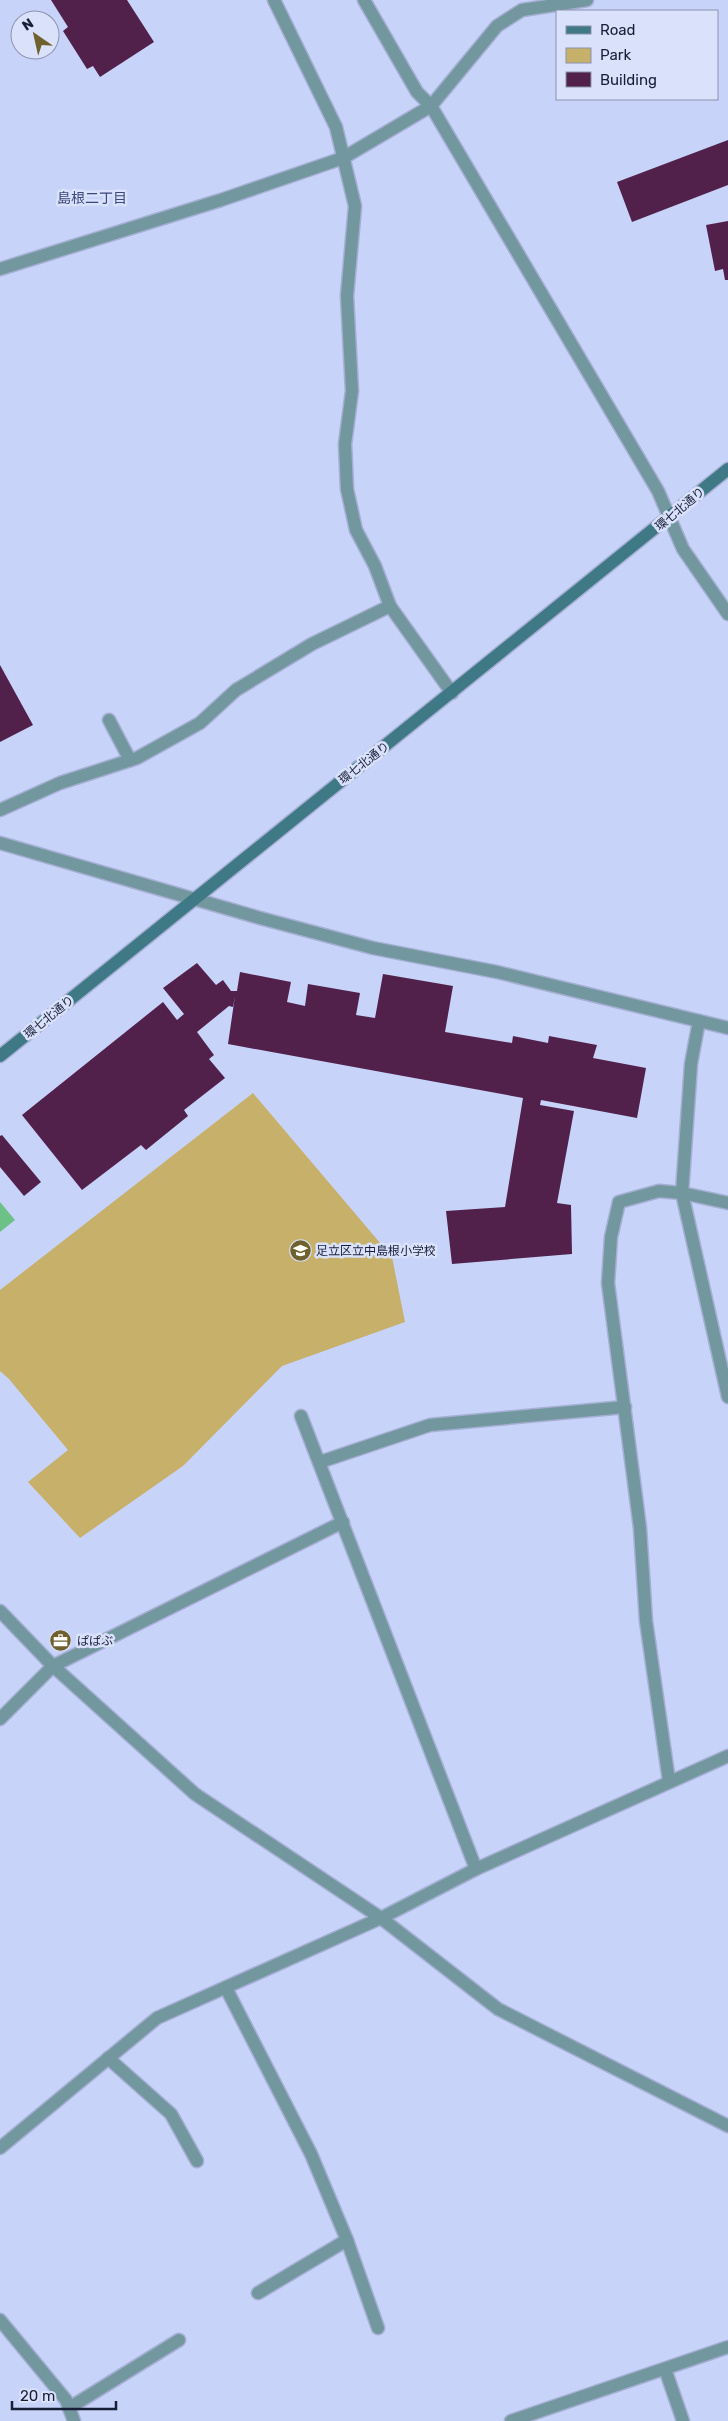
<svg xmlns="http://www.w3.org/2000/svg" width="728" height="2421" font-family="Rubik,'Noto Sans JP',sans-serif">
<style>
.green{fill:#c6b06a}
.water{fill:#6cc186}
.building{fill:#51214b}
.lines{fill:none;stroke-linecap:round;stroke-linejoin:round}
.lane-casing{stroke:#a5afd3;stroke-width:15}
.street-casing{stroke:#a5afd3;stroke-width:15}
.secondary-casing{stroke:#a5afd3;stroke-width:15}
.lane{stroke:#73979f;stroke-width:12}
.street{stroke:#73979f;stroke-width:12}
.secondary{stroke:#3f7985;stroke-width:12}
.labels{text-anchor:middle;dominant-baseline:central;stroke-width:5;stroke-linejoin:round;paint-order:stroke}
.street-label{font-size:12px;fill:#181e36;stroke:#d9e1fb}
.poi-label{font-size:12px;fill:#181e36;stroke:#d9e1fb;text-anchor:start}
.neighbourhood-label{font-size:14px;fill:#3b477d;stroke:#d9e1fb}
</style>
<rect width="100%" height="100%" fill="#c8d3fa"/>
<!-- green -->
<path class="green" d="M253 1093 392 1257 405 1322 282 1366 183 1466 80 1538 28 1482 68 1450 9 1379 0 1371V1290Z"/>
<!-- water -->
<path class="water" d="M0 1202 15 1220 0 1232Z"/>
<!-- building -->
<g class="building">
<path d="M51 0H127L154 42 100 77 93 66 87 69 63 31 68 27Z"/>
<path d="M728 140V185L632 222 617 182Z"/>
<path d="M728 221V280H725L723 269 715 271 706 225Z"/>
<path d="M0 665 33 725 0 742Z"/>
<path d="M197 963 216 985 223 980 231 991H237L240 972 291 982 287 1002 305 1006 308 984 360 993 356 1015 375 1018 383 974 453 986 445 1032 512 1043 513 1036 548 1043 549 1036 597 1045 593 1058 646 1068 637 1118 541 1100 540 1105 574 1111 557 1203 571 1205 572 1254 452 1264 446 1211 505 1207 523 1098 228 1044 235 996 233 1007 229 1006 197 1032 214 1055 209 1059 225 1078 184 1110 188 1116 146 1150 141 1145 82 1190 22 1115 163 1002 177 1020 184 1014 163 988Z"/>
<path d="M2 1135 41 1182 24 1196 0 1167V1136Z"/>
</g>
<g class="lines">
<defs>
<g id="lane">
<path d="M364 0 417 92 431 106"/>
<path d="M109 720 130 760"/>
<path d="M301 1416 476 1869"/>
<path d="M320 1462 430 1425 625 1407"/>
<path d="M0 1719 53 1666 343 1522"/>
<path d="M226 1988 311 2154 347 2240 378 2328"/>
<path d="M108 2058 171 2114 197 2161"/>
<path d="M258 2293 347 2240"/>
<path d="M69 2408 179 2340"/>
</g>
<g id="street">
<path d="M274 0 336 127 355 206 347 296 352 391 345 444 347 489 356 530 375 566 390 606 452 693"/>
<path d="M431 106 658 491 683 549 728 614"/>
<path d="M0 269 221 200 343 158 431 106 497 26 522 10 587 0"/>
<path d="M0 810 60 783 137 758 200 723 236 690 312 644 390 606"/>
<path d="M0 843 260 918 373 948 497 972 728 1028"/>
<path d="M699 1021 691 1064 682 1193 728 1397"/>
<path d="M0 1611 53 1666 195 1794 381 1918 498 2009 728 2126"/>
<path d="M669 1781 646 1621 640 1528 608 1283 611 1237 619 1202 659 1191 682 1193 728 1203"/>
<path d="M0 2148 157 2018 381 1918 476 1869 728 1756"/>
<path d="M0 2320 66 2400 74 2421"/>
<path d="M665 2369 683 2421"/>
<path d="M511 2421 728 2347"/>
</g>
<path id="secondary" d="M0 1056 728 469"/>
</defs>
<!-- lane casing -->
<use href="#lane" class="lane-casing"/>
<!-- street casing -->
<use href="#street" class="street-casing"/>
<!-- secondary casing -->
<use href="#secondary" class="secondary-casing"/>
<!-- lane -->
<use href="#lane" class="lane"/>
<!-- street -->
<use href="#street" class="street"/>
<!-- secondary -->
<use href="#secondary" class="secondary"/>
</g>
<!-- icons -->
<defs>
<symbol id="school-disc" viewBox="-11 -11 22 22"><circle r="9.5" fill="#6f602d" stroke="#d9e1fb"/><path d="M0-5L7-2L0 1L-7-2ZM-4 1L0 2.5L4 1V4Q0 6-4 4Z" fill="#fff"/></symbol>
<symbol id="office-disc" viewBox="-11 -11 22 22"><circle r="9.5" fill="#6f602d" stroke="#d9e1fb"/><path d="M-6-3h4V-5.5h4V-3h4V5H-6ZM-1-4.5V-3h2v-1.5ZM-6 0V1H6V0Z" fill="#fff"/></symbol>
</defs>
<g fill-rule="evenodd">
<use href="#school-disc" x="288" y="1238" width="25" height="25"/>
<use href="#office-disc" x="48" y="1628" width="25" height="25"/>
</g>
<g class="labels">
<!-- street labels -->
<g class="street-label">
<text transform="translate(680 509) rotate(-40)">環七北通り</text>
<text transform="translate(364 763) rotate(-38)">環七北通り</text>
<text transform="translate(49 1017) rotate(-39)">環七北通り</text>
</g>
<!-- poi labels -->
<g class="poi-label">
<text x="316" y="1251">足立区立中島根小学校</text>
<text x="77" y="1641">ぱぱぶ</text>
</g>
<!-- neighbourhood labels -->
<g class="neighbourhood-label">
<text x="92" y="198">島根二丁目</text>
</g>
</g>
<!-- legend -->
<rect x="556" y="10" width="162" height="90" fill="#d9e1fb" stroke="#8c93ac"/>
<rect x="566" y="26" width="25" height="8" fill="#3f7985" stroke="#8c93ac"/>
<text x="600" y="35" font-size="15" fill="#181e36">Road</text>
<rect x="566" y="48" width="25" height="15" fill="#c6b06a" stroke="#8c93ac"/>
<text x="600" y="60" font-size="15" fill="#181e36">Park</text>
<rect x="566" y="72" width="25" height="15" fill="#51214b" stroke="#8c93ac"/>
<text x="600" y="85" font-size="15" fill="#181e36">Building</text>
<!-- north arrow -->
<g transform="translate(35 35) rotate(326)"><circle r="24" fill="#d9e1fb" stroke="#8c93ac"/>
<path d="M0-4L9 19L0 12L-9 19Z" fill="#6f602d"/>
<text y="-8" font-size="14" font-weight="bold" text-anchor="middle" fill="#181e36">N</text>
</g>
<!-- scale -->
<path d="M12 2401v8h104v-8" fill="none" stroke="#181e36" stroke-width="2.5"/>
<text x="20" y="2401" font-size="15" fill="#181e36" stroke="#d9e1fb" stroke-width="4" paint-order="stroke">20 m</text>
</svg>
